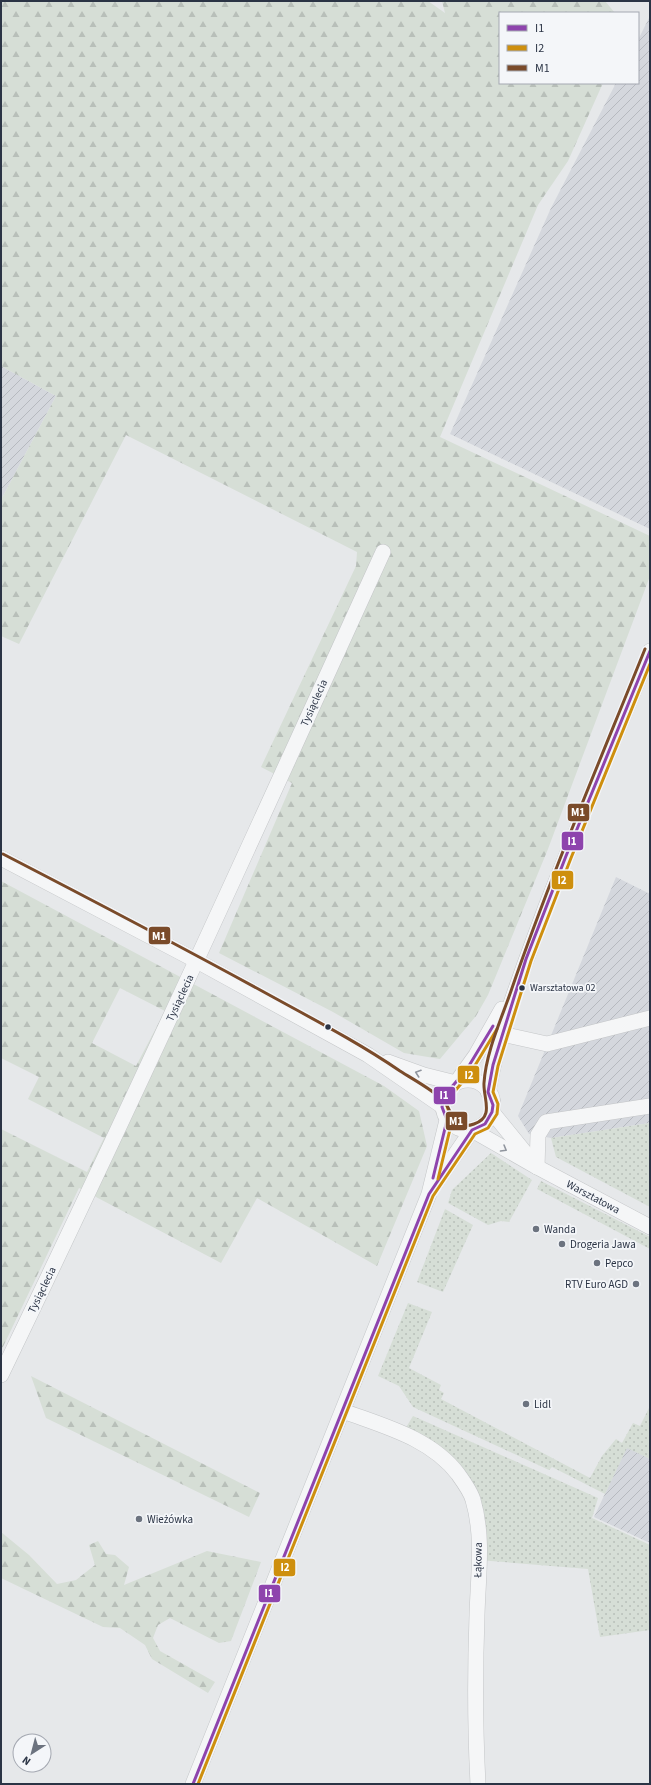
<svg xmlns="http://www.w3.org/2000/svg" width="651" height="1785" font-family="'Source Sans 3',sans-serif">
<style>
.industrial{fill:url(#industrial-furrows)}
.grass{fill:url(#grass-dots)}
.forest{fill:url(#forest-firs);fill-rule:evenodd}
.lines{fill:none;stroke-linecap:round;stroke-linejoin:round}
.minor-casing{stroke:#c4c6c8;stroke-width:16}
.minor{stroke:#f5f6f7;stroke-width:15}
.bus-1-casing{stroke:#f4f6f9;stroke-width:6}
.bus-2-casing{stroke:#f4f6f9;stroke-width:6}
.bus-3-casing{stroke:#f4f6f9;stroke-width:6}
.bus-1{stroke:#8e44ad;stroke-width:3}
.bus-2{stroke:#ce8f0e;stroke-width:3}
.bus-3{stroke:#7a4b2a;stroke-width:3}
.oneway{stroke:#90959e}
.bus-dot{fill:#2b3445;stroke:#f4f6f9;stroke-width:1.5}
.poi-dot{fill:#6c737f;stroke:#f4f6f9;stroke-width:1.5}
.labels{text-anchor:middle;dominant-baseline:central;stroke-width:3.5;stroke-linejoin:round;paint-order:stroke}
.bus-label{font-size:10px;fill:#2b3445;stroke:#f4f6f9;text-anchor:start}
.street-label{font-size:11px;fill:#2b3445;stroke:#f4f6f9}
.poi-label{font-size:11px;fill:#2b3445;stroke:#f4f6f9;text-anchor:start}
.line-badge{stroke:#f4f6f9;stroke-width:1.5}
.badge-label{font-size:11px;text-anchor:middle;font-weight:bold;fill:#fff}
</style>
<defs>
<pattern id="industrial-furrows" width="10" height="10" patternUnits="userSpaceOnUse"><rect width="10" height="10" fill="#d4d7dd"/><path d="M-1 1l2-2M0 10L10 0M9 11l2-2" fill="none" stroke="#b6b9bf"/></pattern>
<pattern id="grass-dots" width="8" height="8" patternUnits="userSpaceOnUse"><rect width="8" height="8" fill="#d6ded6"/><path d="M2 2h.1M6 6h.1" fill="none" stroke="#b8bfb9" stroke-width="1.8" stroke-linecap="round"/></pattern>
<pattern id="forest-firs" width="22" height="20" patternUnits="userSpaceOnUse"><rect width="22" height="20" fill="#d6ded6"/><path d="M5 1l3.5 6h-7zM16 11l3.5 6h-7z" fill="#b8bfb9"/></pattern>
</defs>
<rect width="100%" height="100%" fill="#e6e8ea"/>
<!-- industrial -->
<g class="industrial">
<path d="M650 16V529L450 434 551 208 616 83H638V40Z"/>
<path d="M1 366 56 396 1 500Z"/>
<path d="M616 877 650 894V1123L551 1138 529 1134 518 1116Z"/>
<path d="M627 1447 650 1459V1543L594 1517Z"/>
</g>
<!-- grass -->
<g class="grass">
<path d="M650 1123V1207L556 1157 551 1138Z"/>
<path d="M491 1153 532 1180 509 1222 501 1221 488 1225 448 1203 452 1190Z"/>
<path d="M541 1181 650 1237V1249L537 1189Z"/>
<path d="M445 1209 473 1225 443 1292 417 1282Z"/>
<path d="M408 1303 432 1312 409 1368 441 1385 439 1390 444 1393 441 1399 590 1478 602 1456 616 1439 622 1443 633 1423 640 1426 650 1406V1459L627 1448 605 1494 552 1467 549 1470 413 1407 399 1386 378 1376Z"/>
<path d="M413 1416 598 1498 592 1518 650 1545V1630L600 1637 588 1569 478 1560 479 1545 458 1474 402 1434Z"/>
</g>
<!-- forest -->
<g class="forest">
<path d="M1 1H428L445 13 442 1H605L615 13H500V83H603L568 161 538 205 440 437 650 536V576L548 849 488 995 476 1016 440 1059 404 1053 333 1012 219 953 292 783 261 767 356 566 357 552 126 435 19 644 1 636V500L56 396 1 366Z"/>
<path d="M1 881 384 1086 419 1111 427 1146 377 1266 257 1198 221 1263 79 1188 1 1351V1129L87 1172 104 1138 28 1099 39 1077 1 1058ZM120 988 165 1011 136 1066 92 1043Z"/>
<path d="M31 1376 260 1493 249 1517 46 1418Z"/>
<path d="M1 1532 29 1555 57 1584 76 1580 95 1565 89 1545 98 1541 106 1554 115 1555 129 1567 124 1585 207 1551 261 1562 231 1641 219 1643 170 1618 158 1625 153 1638 160 1651 215 1682 208 1693 152 1659 145 1645 120 1628 103 1627 1 1578Z"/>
</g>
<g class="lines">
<defs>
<g id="minor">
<path d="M1 858 197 961 368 1055 442 1106"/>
<path d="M502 1034 547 1044 650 1018"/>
<path d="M388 1062 424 1075 456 1083"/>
<circle cx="468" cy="1105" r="25"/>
<path d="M456 1083 476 1055 502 1009"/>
<path d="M488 1092C499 1029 523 969 545 909 579 823 615 737 650 651"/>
<path d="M492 1112 531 1160"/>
<path d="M472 1130 537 1167 650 1227"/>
<path d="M537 1167 538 1135 546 1122 650 1106"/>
<path d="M435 1184 472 1130"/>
<path d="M1 1375C133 1102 258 827 383 552"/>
<path d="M343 1411C383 1426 431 1438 458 1474 463 1481 471 1492 473 1500 484 1537 478 1577 477 1615 475 1671 475 1728 478 1784"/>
<path d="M193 1784 429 1194 447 1120"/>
</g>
</defs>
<!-- minor casing -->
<use href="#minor" class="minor-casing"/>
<!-- minor -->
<use href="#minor" class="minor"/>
<defs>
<g id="bus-1">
<path d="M433 1178 447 1120 442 1107 444 1096 467 1069 493 1026"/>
<path d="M193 1784 429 1194 472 1130 485 1124 492 1112 493 1105 488 1092 493 1065 526 959 566 856 650 651"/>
</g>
<g id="bus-2">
<path d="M438 1179 452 1121 447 1106 449 1098 471 1072 497 1029"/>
<path d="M198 1784 433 1196 475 1134 488 1128 497 1114 498 1104 493 1092 498 1066 531 961 571 858 650 664"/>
</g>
<path id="bus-3" d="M3 854C90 899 176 944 262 991 309 1017 356 1041 400 1071 414 1080 433 1090 444 1101 450 1108 450 1117 459 1123 463 1126 469 1126 474 1124 495 1117 483 1098 484 1083 486 1052 501 1020 511 991 551 875 599 763 645 649"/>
</defs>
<!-- bus-1 casing -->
<use href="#bus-1" class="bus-1-casing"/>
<!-- bus-2 casing -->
<use href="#bus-2" class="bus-2-casing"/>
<!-- bus-3 casing -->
<use href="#bus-3" class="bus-3-casing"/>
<!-- bus-1 -->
<use href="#bus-1" class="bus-1"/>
<!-- bus-2 -->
<use href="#bus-2" class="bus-2"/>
<!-- bus-3 -->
<use href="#bus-3" class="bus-3"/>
</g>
<!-- one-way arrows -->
<defs><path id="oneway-chevron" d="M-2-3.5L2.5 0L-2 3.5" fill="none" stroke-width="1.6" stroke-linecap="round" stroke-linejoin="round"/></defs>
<g class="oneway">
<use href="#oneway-chevron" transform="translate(418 1073) rotate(-161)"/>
<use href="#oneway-chevron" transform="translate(504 1149) rotate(30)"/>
</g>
<!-- markers -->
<g class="bus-dot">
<circle cx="522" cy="988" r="3.5"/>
<circle cx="328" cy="1027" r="3.5"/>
</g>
<g class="poi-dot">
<circle cx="536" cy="1229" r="4"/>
<circle cx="562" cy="1244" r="4"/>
<circle cx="597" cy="1263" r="4"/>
<circle cx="636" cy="1284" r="4"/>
<circle cx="526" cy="1404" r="4"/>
<circle cx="139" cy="1519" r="4"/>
</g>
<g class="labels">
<!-- bus labels -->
<g class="bus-label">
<text x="530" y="988">Warsztatowa 02</text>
</g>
<!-- street labels -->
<g class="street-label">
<text transform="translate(314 703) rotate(-66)">Tysiąclecia</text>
<text transform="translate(180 998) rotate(-65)">Tysiąclecia</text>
<text transform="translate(593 1197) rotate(28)">Warsztatowa</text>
<text transform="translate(42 1290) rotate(-64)">Tysiąclecia</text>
<text transform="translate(478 1560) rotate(-89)">Łąkowa</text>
</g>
<!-- poi labels -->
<g class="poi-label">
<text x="544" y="1229">Wanda</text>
<text x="570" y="1244">Drogeria Jawa</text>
<text x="605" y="1263">Pepco</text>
<text x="628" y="1284" text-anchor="end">RTV Euro AGD</text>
<text x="534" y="1404">Lidl</text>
<text x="147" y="1519">Wieżówka</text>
</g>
</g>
<g class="line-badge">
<rect x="567" y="803" width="23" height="19" rx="4" fill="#7a4b2a"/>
<rect x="561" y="831" width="23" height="20" rx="4" fill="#8e44ad"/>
<rect x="551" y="870" width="23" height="20" rx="4" fill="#ce8f0e"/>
<rect x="148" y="926" width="23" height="19" rx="4" fill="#7a4b2a"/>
<rect x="457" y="1065" width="23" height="19" rx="4" fill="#ce8f0e"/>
<rect x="433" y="1086" width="23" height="19" rx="4" fill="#8e44ad"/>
<rect x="445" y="1111" width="23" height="20" rx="4" fill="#7a4b2a"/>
<rect x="273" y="1558" width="23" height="19" rx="4" fill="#ce8f0e"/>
<rect x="258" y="1584" width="23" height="19" rx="4" fill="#8e44ad"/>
</g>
<g class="badge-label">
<text x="578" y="816">M1</text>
<text x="572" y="845">I1</text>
<text x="562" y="884">I2</text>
<text x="159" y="940">M1</text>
<text x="469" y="1079">I2</text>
<text x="444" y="1099">I1</text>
<text x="456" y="1125">M1</text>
<text x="285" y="1571">I2</text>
<text x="269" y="1597">I1</text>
</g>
<!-- border -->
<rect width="651" height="1785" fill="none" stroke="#2b3445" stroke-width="4"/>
<!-- legend -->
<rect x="499" y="12" width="140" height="72" fill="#f4f6f9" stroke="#a4a8b1"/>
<rect x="507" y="25" width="20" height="6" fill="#8e44ad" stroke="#a4a8b1"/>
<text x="535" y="32" font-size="12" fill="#2b3445">I1</text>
<rect x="507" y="45" width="20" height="6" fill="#ce8f0e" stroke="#a4a8b1"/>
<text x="535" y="52" font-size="12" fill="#2b3445">I2</text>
<rect x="507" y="65" width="20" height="6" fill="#7a4b2a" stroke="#a4a8b1"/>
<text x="535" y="72" font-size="12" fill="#2b3445">M1</text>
<!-- north arrow -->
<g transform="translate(32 1753) rotate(216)"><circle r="19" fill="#f4f6f9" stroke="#a4a8b1"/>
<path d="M0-3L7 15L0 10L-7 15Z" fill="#6c737f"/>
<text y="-6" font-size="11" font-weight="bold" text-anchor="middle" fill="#2b3445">N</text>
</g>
</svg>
